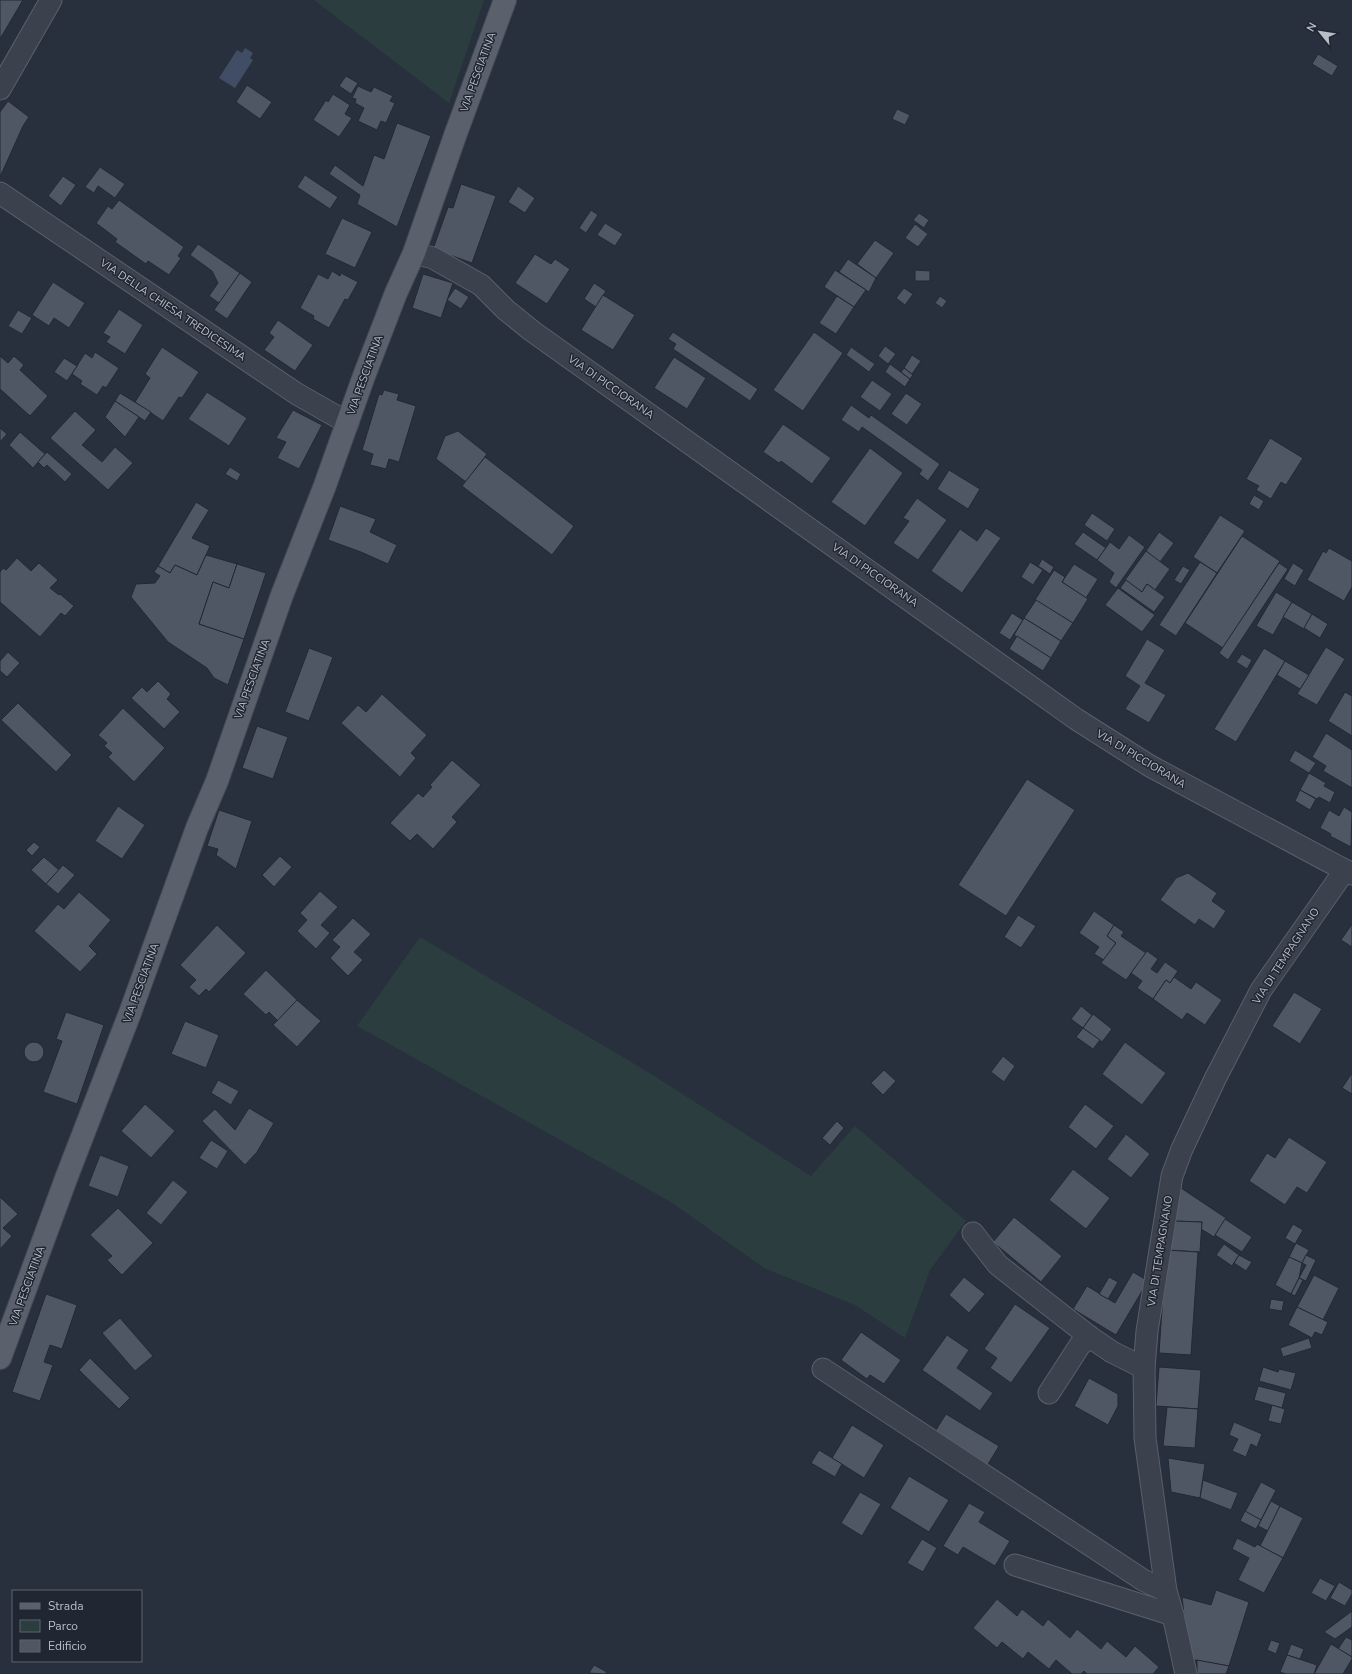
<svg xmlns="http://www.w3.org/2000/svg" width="1352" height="1674" font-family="'Nunito Sans',sans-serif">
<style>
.green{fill:#2b3d3f}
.water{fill:#404d64}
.building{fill:#4f5765;stroke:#232934}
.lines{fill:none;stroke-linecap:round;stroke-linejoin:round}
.minor-casing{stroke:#5a606b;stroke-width:23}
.major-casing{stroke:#454b56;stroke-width:24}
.minor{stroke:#3c424d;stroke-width:21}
.major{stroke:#5a616d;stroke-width:22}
.labels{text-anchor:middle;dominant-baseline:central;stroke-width:3;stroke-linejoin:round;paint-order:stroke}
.street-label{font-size:11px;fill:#b8bec8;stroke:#212732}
</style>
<rect width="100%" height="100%" fill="#28303d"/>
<!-- green -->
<g class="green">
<path d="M314 0H484L449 103Z"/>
<path d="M420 937 648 1072 811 1176 855 1126 966 1221 930 1270 905 1338 855 1305 764 1268 671 1202 357 1026Z"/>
</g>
<!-- water -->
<path class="water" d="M245 48 253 53 250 58 253 60 235 88 219 78 237 50 242 53Z"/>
<!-- building -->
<g class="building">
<path d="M0 0H23L0 39Z"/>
<path d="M1318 54 1338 66 1332 76 1312 64Z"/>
<path d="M346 76 358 83 351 94 339 86Z"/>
<path d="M247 85 272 102 260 119 236 102Z"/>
<path d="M358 86 371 92 374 87 393 96 390 101 395 103 386 123 381 121 377 130 358 121 364 108 355 103 356 99 352 98Z"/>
<path d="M333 94 350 105 345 114 352 118 339 137 313 120 326 100 328 102Z"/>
<path d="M8 101 29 117 23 126 0 177V112Z"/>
<path d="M897 109 910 115 905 125 892 119Z"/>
<path d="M397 123 431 136 397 227 357 204 360 195 329 174 335 165 363 186 374 155 384 159Z"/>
<path d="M100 167 125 184 115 198 98 186 94 193 85 187Z"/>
<path d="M305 175 338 197 330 209 297 187Z"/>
<path d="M63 176 76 185 61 206 48 196Z"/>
<path d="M461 184 496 196 472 263 433 249 448 207 453 208Z"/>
<path d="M518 186 535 198 525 213 508 202Z"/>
<path d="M119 200 184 247 178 256 181 258 169 275 148 261 146 264 115 242 117 239 96 223 108 206 112 209Z"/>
<path d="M591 210 598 215 586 233 579 228Z"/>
<path d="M919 213 929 220 924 228 913 220Z"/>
<path d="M342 218 372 232 355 268 325 254Z"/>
<path d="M605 223 623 234 615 246 597 235Z"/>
<path d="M915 224 928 234 918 247 905 238Z"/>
<path d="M875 240 894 253 876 278 857 264Z"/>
<path d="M198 244 240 273 219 303 209 296 218 283 212 271 190 255Z"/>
<path d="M535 254 551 264 555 259 570 269 547 304 515 283Z"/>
<path d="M848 259 876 278 869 292 839 272Z"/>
<path d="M835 270 866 290 854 307 824 287Z"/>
<path d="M915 270 930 271V281H915Z"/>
<path d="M332 271 340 276 341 273 358 282 348 300 345 299 329 328 313 319 314 316 300 308 318 274 328 279Z"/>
<path d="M240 273 252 282 227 319 214 310Z"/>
<path d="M423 274 453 283 441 318 412 308Z"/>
<path d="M53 282 85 303 69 328 54 318 49 326 32 315Z"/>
<path d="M594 283 606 291 596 307 584 299Z"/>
<path d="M455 288 469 297 461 309 447 300Z"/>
<path d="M904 288 913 294 905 305 896 298Z"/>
<path d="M603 295 635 315 613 350 581 330Z"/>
<path d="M837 296 854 307 836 334 819 323Z"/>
<path d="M940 296 947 301 942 308 935 303Z"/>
<path d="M119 309 143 325 125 354 106 342 110 337 103 333Z"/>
<path d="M18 310 32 318 22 334 8 326Z"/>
<path d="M278 320 313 345 295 371 264 350 274 337 269 333Z"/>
<path d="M673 332 758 389 750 401 673 349 676 344 668 339Z"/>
<path d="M814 332 843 353 803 411 773 390Z"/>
<path d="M885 346 896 354 888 364 878 356Z"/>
<path d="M162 347 199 372 182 398 179 397 163 421 135 402 150 378 145 374Z"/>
<path d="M851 347 875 364 869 372 846 355Z"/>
<path d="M95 352 119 368 106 388 103 386 97 395 80 384 82 381 72 374 85 353 92 358Z"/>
<path d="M912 355 921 361 912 374 904 368Z"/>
<path d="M0 356 8 363 14 356 24 365 20 370 48 396 30 416 0 389Z"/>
<path d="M674 357 706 378 687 409 654 388Z"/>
<path d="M64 358 77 366 67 381 54 372Z"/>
<path d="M890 364 910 379 905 387 885 372Z"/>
<path d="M904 368 913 375 910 379 901 372Z"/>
<path d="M872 380 892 394 880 411 860 397Z"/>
<path d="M384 390 399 394 397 400 416 406 399 462 389 459 386 469 370 465 373 454 362 450 379 394 382 395Z"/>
<path d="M207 392 247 418 229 446 188 419Z"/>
<path d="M120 393 151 412 145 421 115 401Z"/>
<path d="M906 393 922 404 907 425 891 414Z"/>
<path d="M115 401 139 417 125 437 105 417Z"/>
<path d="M851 405 869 418 871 415 940 464 928 481 919 474 922 470 862 427 859 432 841 420Z"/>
<path d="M293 410 322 425 299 469 277 458 286 442 276 438Z"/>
<path d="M75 411 96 430 82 445 102 462 115 447 133 463 108 490 50 438Z"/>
<path d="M783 424 831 458 812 484 781 461 779 463 763 452Z"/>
<path d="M0 428 7 434 0 442Z"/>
<path d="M458 431 487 454 466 482 436 459 445 436Z"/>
<path d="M20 432 45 454 33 468 9 445Z"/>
<path d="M1270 438 1303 458 1286 485 1281 482 1271 499 1256 490 1259 486 1246 479Z"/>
<path d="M870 448 903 473 865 526 831 502Z"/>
<path d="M47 452 72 474 65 482 47 465 44 468 38 462Z"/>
<path d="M485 457 574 526 552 555 462 486Z"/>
<path d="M230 467 241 474 237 481 225 474Z"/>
<path d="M949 470 980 489 968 509 937 489Z"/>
<path d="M1254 495 1264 501 1259 510 1249 504Z"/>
<path d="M917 498 947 520 918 560 893 543 909 521 903 518Z"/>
<path d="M196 502 209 510 192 538 210 546 197 575 175 565 170 573 158 566Z"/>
<path d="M340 506 376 519 370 532 397 545 388 564 361 552 328 540Z"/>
<path d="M1092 513 1115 529 1107 541 1084 525Z"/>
<path d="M1220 515 1245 531 1217 573 1193 557Z"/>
<path d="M986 528 1001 538 962 593 931 571 960 529 977 541Z"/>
<path d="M1083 532 1106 548 1097 560 1074 544Z"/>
<path d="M1159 532 1174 543 1160 562 1146 551Z"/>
<path d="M1129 535 1145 547 1116 588 1109 582 1114 573 1097 560 1110 542 1119 549Z"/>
<path d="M1242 536 1280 561 1223 648 1185 623Z"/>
<path d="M1329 548 1352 561V587L1344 601 1307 580 1323 551 1326 553Z"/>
<path d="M1146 551 1170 569 1155 590 1147 584 1142 592 1125 580Z"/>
<path d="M206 555 237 564 229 588 213 582 199 624 244 639 228 685 214 678 207 668 168 642 131 597 136 584 155 583 160 576 154 572 158 566 170 573 175 565 197 575Z"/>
<path d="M17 558 31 571 39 563 58 580 50 588 59 595 60 594 74 606 65 616 61 613 40 637 0 602V572L3 568 6 570Z"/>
<path d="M1042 559 1054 567 1050 574 1038 566Z"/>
<path d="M1030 562 1043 570 1033 585 1021 577Z"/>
<path d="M1200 562 1217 573 1176 636 1159 625Z"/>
<path d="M1279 563 1288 569 1228 660 1219 653Z"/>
<path d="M1293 563 1304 570 1295 586 1284 579Z"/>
<path d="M237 564 266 573 244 639 199 624 213 582 229 588Z"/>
<path d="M1074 564 1098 579 1086 598 1062 582Z"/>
<path d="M1183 566 1190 570 1181 584 1174 580Z"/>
<path d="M1054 570 1065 577 1062 582 1088 599 1073 623 1035 600Z"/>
<path d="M1126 580 1142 592 1147 584 1165 597 1154 612 1120 588Z"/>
<path d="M1118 588 1155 615 1142 632 1105 605Z"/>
<path d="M1276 592 1292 602 1273 635 1256 626Z"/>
<path d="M1036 600 1073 623 1061 641 1024 618Z"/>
<path d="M1292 602 1312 614 1304 629 1283 617Z"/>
<path d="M1012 613 1023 620 1010 640 999 633Z"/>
<path d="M1312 614 1328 624 1320 638 1304 628Z"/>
<path d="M1024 618 1061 641 1051 658 1014 635Z"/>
<path d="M1017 636 1051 658 1043 671 1009 649Z"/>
<path d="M1147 639 1165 650 1145 683 1166 695 1149 723 1125 709 1140 686 1125 676Z"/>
<path d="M1326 647 1345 659 1317 705 1297 694Z"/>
<path d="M309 648 333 657 309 721 285 712Z"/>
<path d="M1264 648 1285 661 1236 742 1214 729Z"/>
<path d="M8 652 20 663 7 677 0 671V661Z"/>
<path d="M1242 654 1252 660 1247 669 1236 662Z"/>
<path d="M1285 661 1309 675 1300 689 1277 675Z"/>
<path d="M158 681 171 694 167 699 180 712 164 729 131 698 142 687 147 692Z"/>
<path d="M1345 692 1352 696V736L1328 721Z"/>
<path d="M382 694 427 735 411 753 416 758 400 777 341 723 358 705 366 712Z"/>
<path d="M18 703 72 755 56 772 1 720Z"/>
<path d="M123 708 165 748 134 782 108 757 112 753 104 746 107 743 98 735Z"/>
<path d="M257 726 288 737 273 779 242 768Z"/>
<path d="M1326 733 1352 750V788L1323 771 1326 766 1312 757Z"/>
<path d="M1295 750 1316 763 1309 773 1289 761Z"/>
<path d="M452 760 481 785 452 817 457 822 433 849 417 834 410 841 390 823 418 793 423 797 432 787 430 785Z"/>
<path d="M1309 773 1326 783 1324 786 1335 792 1330 803 1319 797 1317 799 1300 790Z"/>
<path d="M1027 779 1075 810 1006 916 958 885Z"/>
<path d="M1300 790 1316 799 1310 810 1295 801Z"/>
<path d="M118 806 145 825 122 859 95 841Z"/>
<path d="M1344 807 1352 812 1351 847 1330 836 1331 834 1320 828 1329 810 1339 816Z"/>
<path d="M219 810 252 821 236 869 216 855 218 849 207 846Z"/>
<path d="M34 842 40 847 32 856 26 850Z"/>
<path d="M280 856 292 867 274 887 262 875Z"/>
<path d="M44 857 59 870 46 884 31 870Z"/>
<path d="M63 865 75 875 58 894 46 884Z"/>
<path d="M1188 873 1217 893 1212 901 1226 911 1214 929 1199 919 1195 925 1160 900 1176 878Z"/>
<path d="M320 891 338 907 321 925 330 933 316 949 297 931 307 920 300 913Z"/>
<path d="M79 892 111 920 89 946 97 954 80 972 34 931 58 904 64 909Z"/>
<path d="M1094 911 1114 925 1107 936 1116 943 1104 960 1094 954 1099 947 1079 933Z"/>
<path d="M1018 915 1036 926 1021 948 1004 937Z"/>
<path d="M353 918 371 934 354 952 363 960 348 976 330 958 340 947 332 940Z"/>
<path d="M1352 924V947L1341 940Z"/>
<path d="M217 925 246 953 209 992 206 989 199 996 189 987 196 980 180 965Z"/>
<path d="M1114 925 1124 932 1121 936 1146 953 1126 980 1101 963 1116 943 1107 936Z"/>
<path d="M1147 951 1158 959 1151 969 1157 973 1165 962 1178 971 1170 983 1166 980 1153 999 1137 988 1142 981 1131 973Z"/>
<path d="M266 970 297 1000 278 1021 269 1012 266 1015 243 994Z"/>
<path d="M1174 977 1191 989 1196 982 1222 1000 1205 1025 1187 1013 1182 1020 1153 999 1166 980 1170 983Z"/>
<path d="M1294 992 1322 1009 1300 1044 1272 1026Z"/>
<path d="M297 1000 321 1021 297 1047 273 1025Z"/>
<path d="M1081 1006 1092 1015 1083 1028 1071 1019Z"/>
<path d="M66 1012 104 1025 77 1104 43 1092 62 1041 56 1039Z"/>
<path d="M1093 1014 1112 1029 1102 1042 1083 1028Z"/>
<path d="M185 1021 219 1035 206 1068 171 1054Z"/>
<path d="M1083 1028 1100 1040 1093 1049 1076 1037Z"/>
<path d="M1125 1042 1166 1073 1142 1105 1102 1074Z"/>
<circle cx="34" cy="1052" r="10"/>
<path d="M1003 1056 1015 1066 1004 1082 991 1072Z"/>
<path d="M884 1070 896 1081 883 1095 871 1083Z"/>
<path d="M1352 1073V1094L1342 1088Z"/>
<path d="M218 1080 239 1091 231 1105 211 1093Z"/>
<path d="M145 1104 175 1131 151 1158 121 1131Z"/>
<path d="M1085 1104 1114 1126 1096 1149 1068 1127Z"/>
<path d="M249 1108 274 1123 257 1152 245 1165 202 1121 215 1109 235 1130Z"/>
<path d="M837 1121 844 1128 830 1145 822 1138Z"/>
<path d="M1126 1134 1150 1154 1131 1178 1107 1159Z"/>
<path d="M1289 1137 1327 1162 1307 1193 1297 1187 1285 1205 1249 1181 1267 1153 1275 1158Z"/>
<path d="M211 1140 228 1151 217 1169 199 1158Z"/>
<path d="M100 1155 129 1166 118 1197 88 1186Z"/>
<path d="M1073 1169 1110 1198 1086 1229 1049 1200Z"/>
<path d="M173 1180 188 1192 161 1225 146 1213Z"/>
<path d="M1181 1188 1226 1218 1214 1237 1201 1229 1202 1222 1173 1221Z"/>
<path d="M0 1197 18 1214 3 1228 12 1236 0 1249Z"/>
<path d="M118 1208 153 1243 122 1275 107 1260 112 1256 90 1235Z"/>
<path d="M1014 1217 1062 1256 1041 1282 993 1242Z"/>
<path d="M1225 1219 1252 1237 1242 1252 1215 1235Z"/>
<path d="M1173 1221 1202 1222 1200 1252 1166 1250Z"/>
<path d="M1293 1224 1303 1230 1295 1244 1285 1238Z"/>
<path d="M1296 1243 1309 1250 1302 1263 1289 1257Z"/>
<path d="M1224 1244 1239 1255 1232 1266 1216 1255Z"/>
<path d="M1166 1250 1198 1252 1191 1355 1159 1353Z"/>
<path d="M1239 1255 1252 1262 1246 1271 1234 1263Z"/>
<path d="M1306 1255 1316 1260 1306 1281 1299 1278 1306 1265 1302 1263Z"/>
<path d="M1289 1257 1302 1263 1299 1278 1291 1294 1275 1285Z"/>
<path d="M1133 1272 1148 1281 1116 1335 1073 1309 1087 1286 1115 1303Z"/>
<path d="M1314 1275 1339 1288 1323 1320 1297 1307Z"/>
<path d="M964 1277 985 1294 969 1313 949 1295Z"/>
<path d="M1109 1277 1118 1282 1108 1299 1099 1294Z"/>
<path d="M1299 1278 1303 1280 1295 1296 1291 1294Z"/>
<path d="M46 1294 77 1305 62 1349 50 1345 44 1362 53 1365 40 1401 12 1392Z"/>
<path d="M1271 1299 1284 1301 1282 1311 1269 1309Z"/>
<path d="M1015 1304 1050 1328 1011 1383 990 1368 997 1358 984 1349Z"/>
<path d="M1297 1307 1328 1322 1322 1335 1315 1332 1312 1338 1288 1325Z"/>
<path d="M120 1318 153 1356 135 1371 102 1333Z"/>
<path d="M861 1332 901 1360 884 1384 870 1375 867 1379 841 1360Z"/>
<path d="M947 1335 969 1350 957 1368 993 1393 980 1411 922 1370Z"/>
<path d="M1309 1338 1312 1348 1283 1357 1280 1348Z"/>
<path d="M90 1358 130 1398 119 1409 79 1370Z"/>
<path d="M1159 1367 1201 1370 1198 1409 1156 1406Z"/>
<path d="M1263 1367 1278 1372 1279 1369 1296 1373 1291 1390 1259 1381Z"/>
<path d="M1089 1378 1118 1394V1406L1108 1425 1074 1406Z"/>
<path d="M1258 1386 1286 1393 1282 1408 1254 1400Z"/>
<path d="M1272 1405 1285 1409 1281 1424 1268 1421Z"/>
<path d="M1167 1407 1198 1409 1195 1448 1163 1446Z"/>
<path d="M946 1414 999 1446 987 1466 934 1433Z"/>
<path d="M1234 1422 1262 1434 1257 1447 1251 1444 1246 1457 1232 1451 1238 1439 1229 1435Z"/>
<path d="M852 1425 884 1445 864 1478 832 1458Z"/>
<path d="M819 1450 842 1464 835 1477 811 1463Z"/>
<path d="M1168 1458 1205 1464 1200 1498 1171 1492Z"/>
<path d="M909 1476 949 1500 929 1532 890 1508Z"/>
<path d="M1203 1480 1238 1493 1231 1510 1200 1498Z"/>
<path d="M1261 1482 1276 1490 1261 1520 1245 1512Z"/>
<path d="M860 1492 881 1504 862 1536 841 1523Z"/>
<path d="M1271 1501 1280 1506 1268 1531 1258 1526Z"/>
<path d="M969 1503 985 1512 979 1522 1010 1541 995 1566 963 1547 958 1555 943 1546Z"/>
<path d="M1280 1506 1303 1518 1283 1558 1260 1546Z"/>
<path d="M1245 1511 1261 1520 1256 1529 1240 1521Z"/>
<path d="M1237 1538 1255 1547 1257 1544 1283 1558 1264 1593 1238 1580 1249 1558 1232 1549Z"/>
<path d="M922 1539 937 1548 923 1572 907 1563Z"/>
<path d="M1320 1578 1335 1586 1326 1601 1311 1593Z"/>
<path d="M1339 1582 1352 1590V1594L1345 1606 1330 1598Z"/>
<path d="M1216 1590 1249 1602 1229 1666 1189 1659 1182 1597 1211 1605Z"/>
<path d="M997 1599 1017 1616 1022 1609 1043 1626 1048 1619 1070 1638 1077 1629 1101 1649 1107 1641 1126 1657 1135 1646 1159 1667 1153 1674H1087L1084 1671 1081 1674H1072L1056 1660 1049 1669 1028 1652 1023 1659 1002 1642 997 1648 973 1628Z"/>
<path d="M1352 1611V1627L1335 1639 1324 1632Z"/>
<path d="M1346 1637 1352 1640V1657L1338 1649Z"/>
<path d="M1271 1640 1280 1643 1276 1654 1267 1650Z"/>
<path d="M1291 1644 1304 1649 1300 1659 1287 1655Z"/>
<path d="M1331 1644 1352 1657V1659L1343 1674H1314Z"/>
<path d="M1287 1655 1317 1665 1314 1674H1286L1280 1672Z"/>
<path d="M1197 1660 1229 1666 1226 1674H1197Z"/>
<path d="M594 1665 607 1672 605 1674 589 1673Z"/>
</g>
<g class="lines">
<defs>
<g id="minor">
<path d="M0 89 51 0"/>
<path d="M0 193 297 394 348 423"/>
<path d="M414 253 433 258 481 285 506 310 532 331 1076 719 1150 766 1352 874"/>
<path d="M973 1233 998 1265 1090 1337 1112 1352 1144 1368"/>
<path d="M823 1369 1143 1580 1166 1591"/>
<path d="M1049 1393 1080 1345 1090 1337"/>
<path d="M1015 1565 1173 1615"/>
<path d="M1186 1674 1173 1615 1166 1591 1145 1438 1144 1368 1147 1331 1172 1176 1182 1149 1215 1079 1261 990 1345 870"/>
</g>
<path id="major" d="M0 1358 67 1176 130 1013 197 828 217 781 282 595 324 488 364 376 396 293 414 253 456 133 505 0"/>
</defs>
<!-- minor casing -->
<use href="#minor" class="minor-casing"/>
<!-- major casing -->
<use href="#major" class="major-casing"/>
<!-- minor -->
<use href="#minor" class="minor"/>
<!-- major -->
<use href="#major" class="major"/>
</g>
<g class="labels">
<!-- street labels -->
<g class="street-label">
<text transform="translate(478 72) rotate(-70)">VIA PESCIATINA</text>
<text transform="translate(173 310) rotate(34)">VIA DELLA CHIESA TREDICESIMA</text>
<text transform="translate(365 375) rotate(-70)">VIA PESCIATINA</text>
<text transform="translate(611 387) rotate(35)">VIA DI PICCIORANA</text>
<text transform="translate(875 575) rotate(35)">VIA DI PICCIORANA</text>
<text transform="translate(252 679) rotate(-70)">VIA PESCIATINA</text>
<text transform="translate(1141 759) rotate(31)">VIA DI PICCIORANA</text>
<text transform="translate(1286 956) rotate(-57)">VIA DI TEMPAGNANO</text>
<text transform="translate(141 983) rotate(-70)">VIA PESCIATINA</text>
<text transform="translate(1160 1251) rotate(-81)">VIA DI TEMPAGNANO</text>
<text transform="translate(27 1286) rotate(-70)">VIA PESCIATINA</text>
</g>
</g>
<!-- legend -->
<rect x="12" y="1590" width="130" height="72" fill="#212732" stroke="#5d636e"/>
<rect x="20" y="1603" width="20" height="6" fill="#5a616d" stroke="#5d636e"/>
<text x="48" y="1610" font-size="12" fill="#b8bec8">Strada</text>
<rect x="20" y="1620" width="20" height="12" fill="#2b3d3f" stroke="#5d636e"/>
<text x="48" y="1630" font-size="12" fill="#b8bec8">Parco</text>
<rect x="20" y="1640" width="20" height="12" fill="#4f5765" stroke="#5d636e"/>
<text x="48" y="1650" font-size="12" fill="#b8bec8">Edificio</text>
<!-- north arrow -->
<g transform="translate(1320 32) rotate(300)" stroke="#212732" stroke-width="3" paint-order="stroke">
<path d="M0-3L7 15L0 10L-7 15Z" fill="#b8bec8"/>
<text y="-6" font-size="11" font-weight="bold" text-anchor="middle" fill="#b8bec8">N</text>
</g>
</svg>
